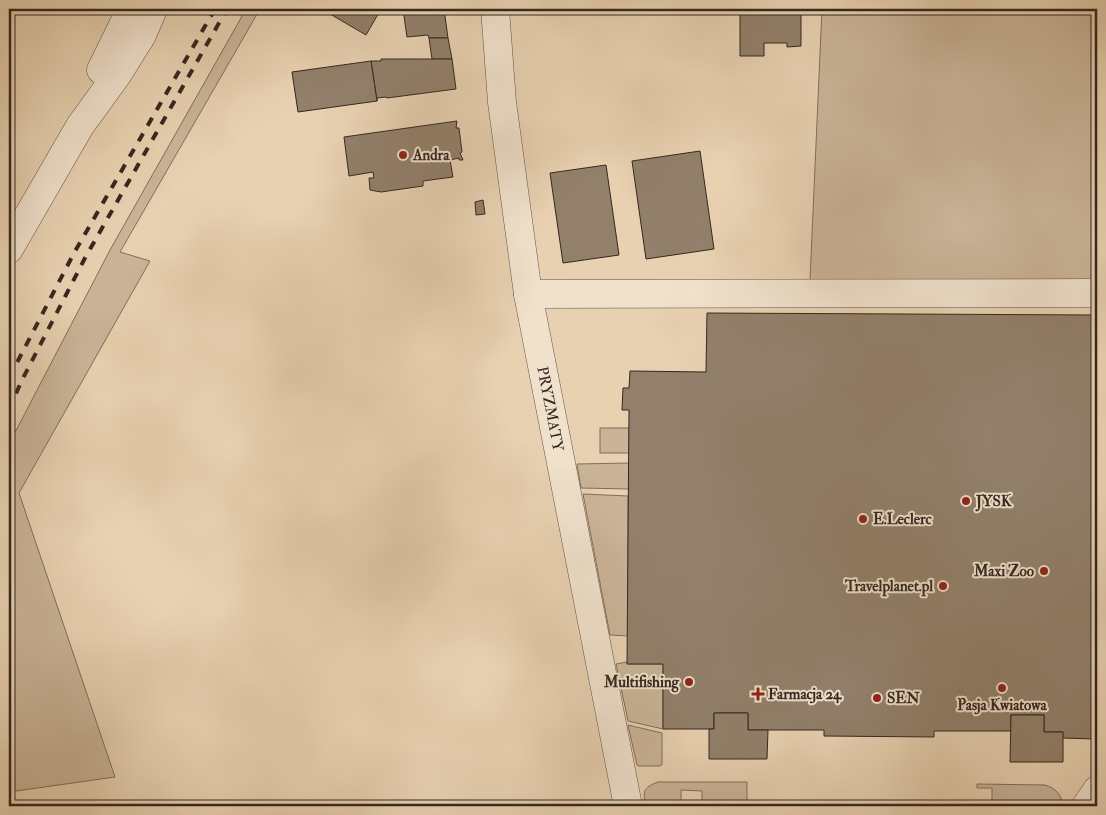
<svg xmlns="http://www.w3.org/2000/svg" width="1106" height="815" font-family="'IM FELL Double Pica',serif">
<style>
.green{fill:#cab498;stroke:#806e5c}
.building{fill:#92806b;stroke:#352820}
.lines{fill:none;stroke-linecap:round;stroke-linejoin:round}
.minor-casing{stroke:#625244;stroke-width:29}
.minor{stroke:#f0e1cc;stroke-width:28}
.rail{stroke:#352820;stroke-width:4;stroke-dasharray:9 9;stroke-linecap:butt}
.poi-dot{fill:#8f2418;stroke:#f0e1cc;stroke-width:2}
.labels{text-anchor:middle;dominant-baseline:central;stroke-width:4;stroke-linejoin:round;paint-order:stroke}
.poi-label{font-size:15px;font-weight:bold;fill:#352820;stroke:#f0e1cc;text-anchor:start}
.street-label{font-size:15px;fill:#352820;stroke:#f0e1cc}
</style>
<rect width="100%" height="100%" fill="#e8d1b1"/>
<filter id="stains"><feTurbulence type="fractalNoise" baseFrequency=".004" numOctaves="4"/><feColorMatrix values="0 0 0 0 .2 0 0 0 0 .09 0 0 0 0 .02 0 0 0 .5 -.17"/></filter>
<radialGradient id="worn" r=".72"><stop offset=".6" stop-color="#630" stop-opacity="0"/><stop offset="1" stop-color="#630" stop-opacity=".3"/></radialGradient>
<!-- green -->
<g class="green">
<path d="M246 9H260L120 252 150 261 19 493 115 777 9 792V444L110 250Z"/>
<path d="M822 9H1097V284L810 280Z"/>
<rect x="600" y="428" width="29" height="25"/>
<path d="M629 463V489L581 488 577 464Z"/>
<path d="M583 494 628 496V636L610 635Z"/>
<path d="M627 662 628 664H663V729L628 721 616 664Z"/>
<path d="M628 725 662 733V765L659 766H639L637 765Z"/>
<path d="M658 782H747V802L731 801 730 806H702V791L681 790V806H646C643 792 642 788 658 782Z"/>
<path d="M977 784 1045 785C1055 788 1063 795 1062 806H1041L1037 804 1035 806H992V788H977Z"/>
</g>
<!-- building -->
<g class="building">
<path d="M9 9H11L12 67 9 73Z"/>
<path d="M333 9H381L366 35 330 14Z"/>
<path d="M403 9H444L448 38H429L428 35 407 37Z"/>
<path d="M740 9H764L763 14H775L774 9 801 11V46L787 47V43H764V56H740Z"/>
<path d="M429 38H448L452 59H432Z"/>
<path d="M381 59H452L456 89 387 98 386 97 377 98V101L371 61H381Z"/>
<path d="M371 61 377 101 298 112 292 72Z"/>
<path d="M457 121 456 128H459L462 152 460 153 463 160H459V158L450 160 453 177 423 181V186L381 192 370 190 369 178H374L373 172 349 176 344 137Z"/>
<path d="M700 151 714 249 646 259 632 161Z"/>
<path d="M606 165 619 255 563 263 550 173Z"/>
<path d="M483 200 485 214 476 215 475 202Z"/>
<path d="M707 313 1097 315V739L1062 738 1063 732H1044V715H1011V731H934V737L824 736V730H748V713H714V729H663V664H627L629 410H622L623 388H629L630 371 706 372Z"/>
<path d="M714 713H748V730H768L767 759H709V729H714Z"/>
<path d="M1011 715H1044V732H1063V762H1010Z"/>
</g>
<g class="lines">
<defs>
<g id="minor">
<path d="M495 9 502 102 528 294 628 806"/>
<path d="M101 70 131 9"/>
<path d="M9 249 80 126 117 75 142 35 153 9"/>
<path d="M528 294 1097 293"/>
<path d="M1086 806 1097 790"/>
</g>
</defs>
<!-- minor casing -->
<use href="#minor" class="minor-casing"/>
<!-- minor -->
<use href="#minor" class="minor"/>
<!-- rail -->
<g class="rail">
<path d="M9 378 74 253 215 9"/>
<path d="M9 410 21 382 85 258 227 9"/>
</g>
</g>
<!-- markers -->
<g class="poi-dot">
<circle cx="403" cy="155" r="5"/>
<circle cx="966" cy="501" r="5"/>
<circle cx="863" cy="519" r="5"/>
<circle cx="1044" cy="571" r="5"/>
<circle cx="943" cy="586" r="5"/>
<circle cx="689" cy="682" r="5"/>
<circle cx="1002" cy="688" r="5"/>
<path d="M755.5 686.5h5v5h5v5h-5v5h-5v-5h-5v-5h5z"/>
<circle cx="877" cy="698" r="5"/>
</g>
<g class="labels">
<!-- poi labels -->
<g class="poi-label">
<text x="413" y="155">Andra</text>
<text x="976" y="501">JYSK</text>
<text x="873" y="519">E.Leclerc</text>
<text x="1034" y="571" text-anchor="end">Maxi Zoo</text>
<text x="933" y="586" text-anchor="end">Travelplanet.pl</text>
<text x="679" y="682" text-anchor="end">Multifishing</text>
<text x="768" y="694">Farmacja 24</text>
<text x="887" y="698">SEN</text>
<text x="1002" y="705" text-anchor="middle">Pasja Kwiatowa</text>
</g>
<!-- street labels -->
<g class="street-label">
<text transform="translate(550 409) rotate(79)">PRYZMATY</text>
</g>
</g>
<!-- margin -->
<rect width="1106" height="815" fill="none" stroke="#e8d1b1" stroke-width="30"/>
<rect x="10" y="10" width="1086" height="795" fill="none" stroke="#352820" stroke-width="2.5"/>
<rect x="15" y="15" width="1076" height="785" fill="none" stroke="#352820"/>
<rect width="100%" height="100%" filter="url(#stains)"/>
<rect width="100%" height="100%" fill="url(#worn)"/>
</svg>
